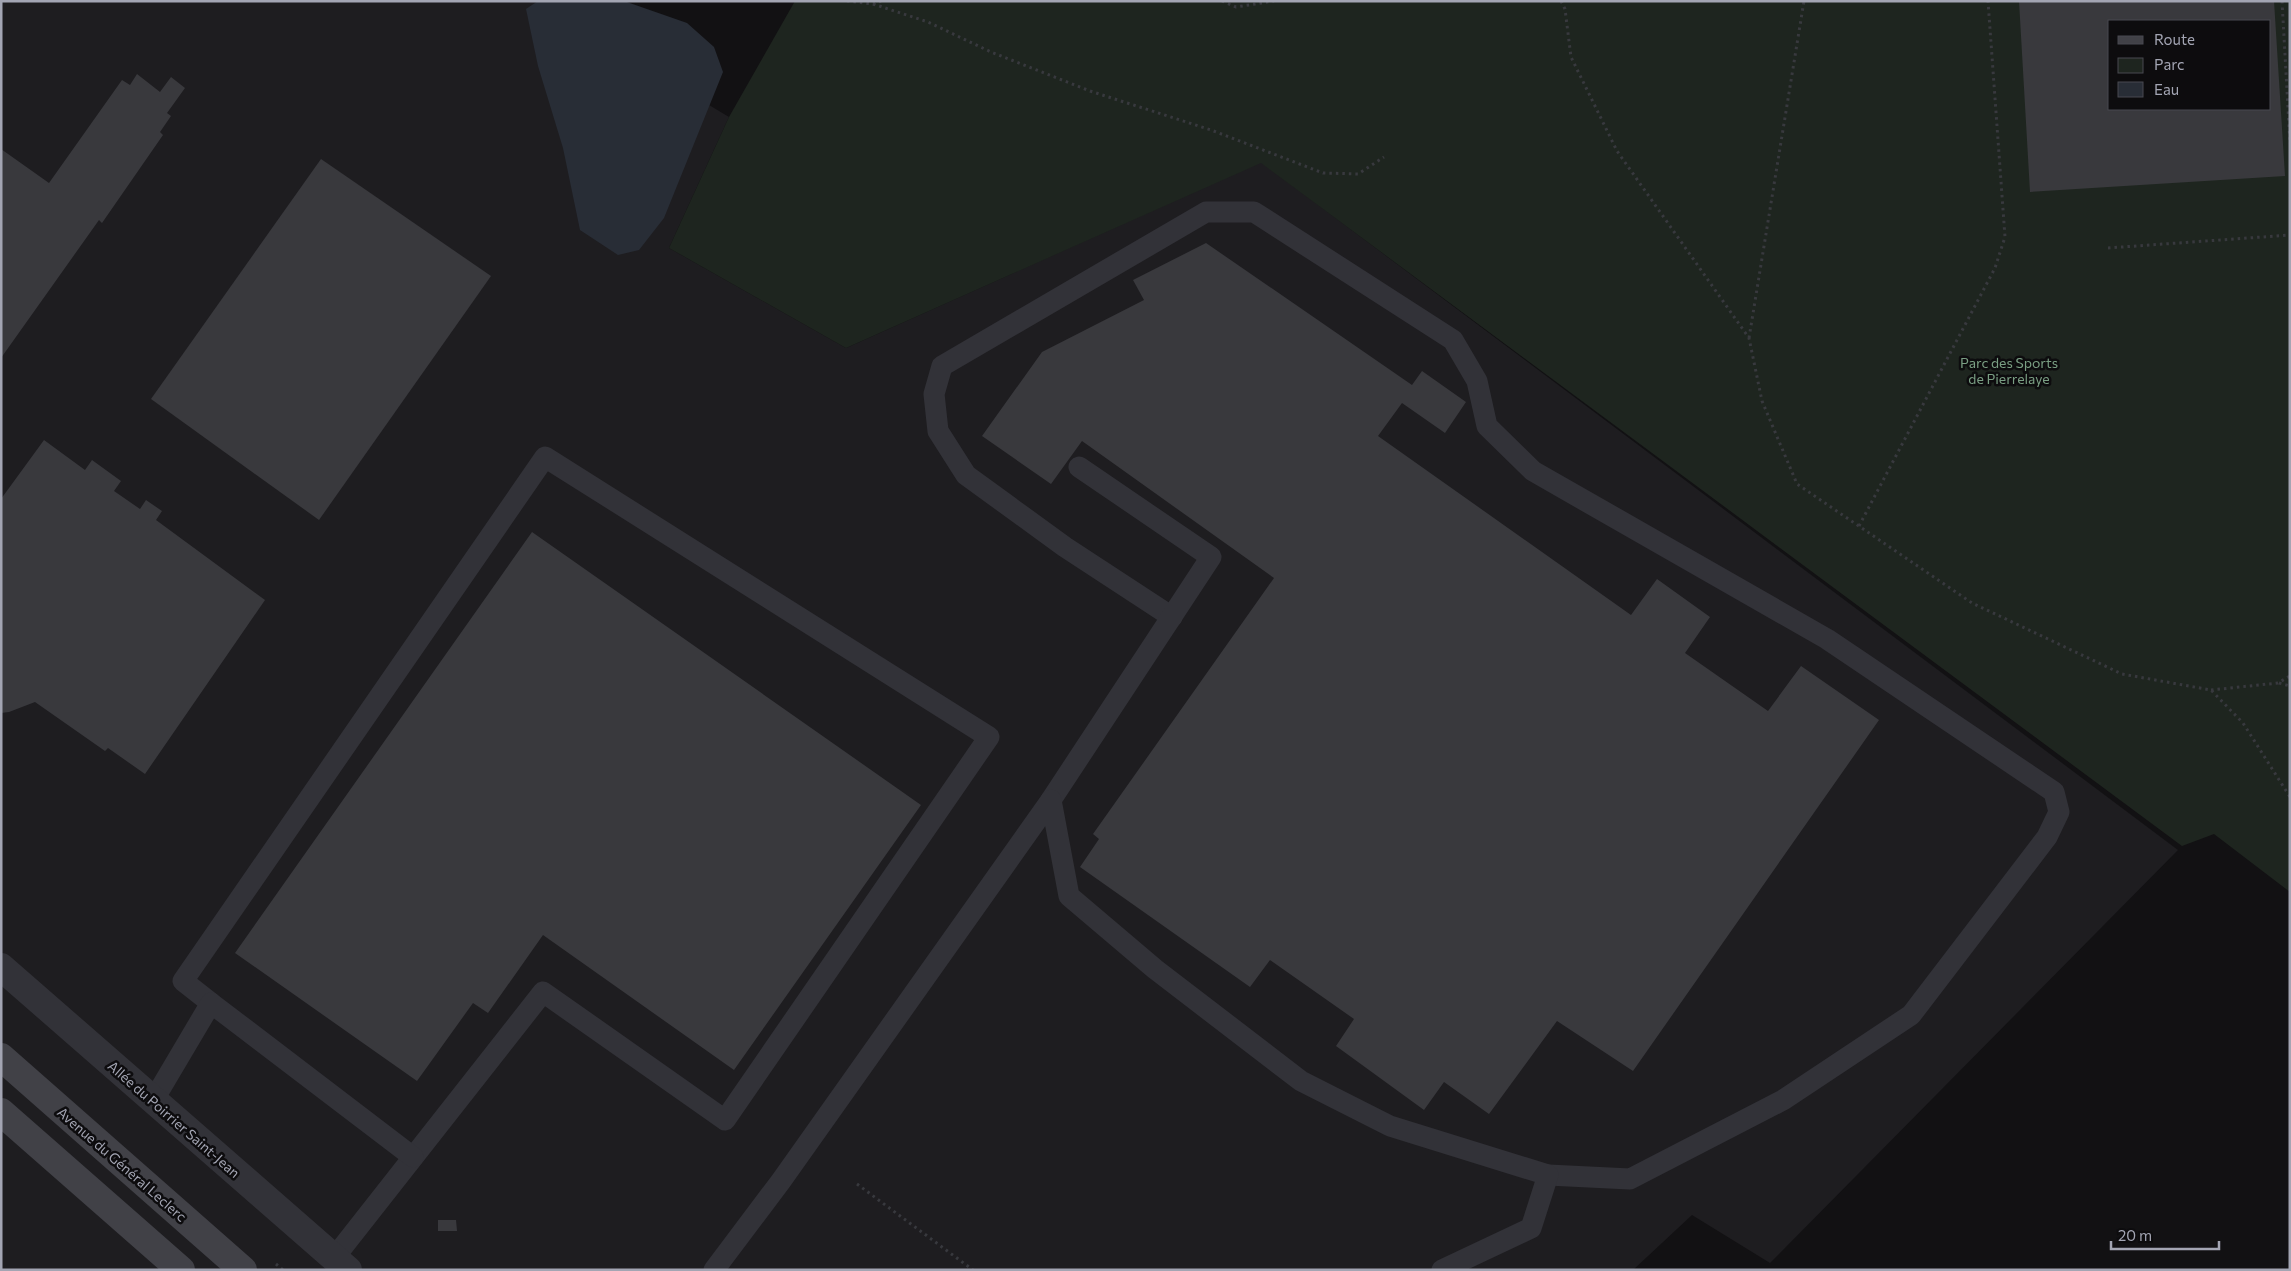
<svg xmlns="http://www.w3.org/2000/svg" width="2291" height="1271" font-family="Commissioner,sans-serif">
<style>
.built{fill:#1e1d20}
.green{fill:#1e251f;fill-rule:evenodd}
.water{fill:#282d36}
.building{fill:#39393d;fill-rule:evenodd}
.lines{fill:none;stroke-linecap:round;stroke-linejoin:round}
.path{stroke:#38393e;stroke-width:3;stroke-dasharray:2.5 4;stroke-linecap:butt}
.service{stroke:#323238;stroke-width:21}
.minor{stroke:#323238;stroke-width:28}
.secondary{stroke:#414147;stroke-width:28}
.labels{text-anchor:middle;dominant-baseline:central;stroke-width:5;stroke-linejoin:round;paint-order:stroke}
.park-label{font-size:14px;fill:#7a9e83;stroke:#0d0c0e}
.street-label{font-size:14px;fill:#a3a5b3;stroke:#0d0c0e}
</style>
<rect width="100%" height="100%" fill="#121113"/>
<!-- built -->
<path class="built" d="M1 1H536L729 117 669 248 846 348 1261 162 2178 850 1770 1263 1692 1215 1633 1270H1Z"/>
<!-- green -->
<path class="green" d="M795 1H2290V892L2214 834 2182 846 1261 163 846 348 669 248 729 117ZM2110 21H2270V109H2110Z"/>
<!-- water -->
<path class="water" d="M538 1H624L687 23 714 47 723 72 664 218 639 250 618 255 580 230 563 148 538 66 526 9Z"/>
<!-- building -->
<g class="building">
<path d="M2019 1H2274L2285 176 2030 192ZM2110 21H2270V109H2110Z"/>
<path d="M137 74 160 92 171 77 185 88 167 113 171 116 160 132 163 135 102 223 99 220 1 358V149L49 183 122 80 130 85Z"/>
<path d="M321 159 491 276 319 520 151 399Z"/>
<path d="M1206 243 1412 385 1422 371 1466 402 1445 433 1402 403 1378 436 1631 615 1657 579 1710 617 1685 653 1768 711 1801 666 1879 720 1633 1071 1557 1021 1489 1114 1444 1082 1424 1110 1336 1046 1354 1019 1270 960 1250 987 1080 867 1099 839 1093 834 1274 578 1082 441 1051 484 982 436 1042 352 1144 300 1133 280Z"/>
<path d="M44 440 85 470 92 460 121 481 114 491 140 509 146 500 162 511 156 520 265 600 145 774 108 748 105 751 35 702 9 712 1 713V499Z"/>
<path d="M532 532 921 805 734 1070 543 935 488 1013 473 1003 417 1081 235 953Z"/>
<path d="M438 1220H456L457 1231H438Z"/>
</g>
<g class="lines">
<!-- path -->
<g class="path">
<path d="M847 1 873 4 881 1"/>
<path d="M1222 1 1236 7 1274 1"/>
<path d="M1561 1 1565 9 1571 57 1617 151 1749 338 1762 401 1797 484 1972 603 2122 674 2211 690 2243 723 2290 797"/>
<path d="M2282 1 2290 144"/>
<path d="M873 4 928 22 991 52 1090 91 1211 130 1323 173 1358 174 1384 157"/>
<path d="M2108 248 2290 235"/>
<path d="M1749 338 1804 1"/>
<path d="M1859 526 1995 268 2005 237 1988 1"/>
<path d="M2279 683 2290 686"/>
<path d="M2211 690 2278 683 2290 676"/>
<path d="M857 1184 973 1270"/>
<path d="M276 1264 283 1270"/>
</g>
<!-- service -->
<g class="service">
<path d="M1172 617 1065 547 966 475 938 431 934 394 942 366 1206 212H1254L1453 340 1477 381 1487 426 1533 471 1827 639 2054 792 2059 812 2047 837 1911 1015 1783 1100 1630 1179 1548 1175"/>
<path d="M1051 800 1211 557 1079 467"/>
<path d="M211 1003 183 981 545 457 989 737 725 1120 543 992 334 1258"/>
<path d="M153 1101 211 1003 413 1157"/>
<path d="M714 1270 781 1181 1051 800 1069 896 1155 969 1301 1081 1390 1126 1548 1175 1531 1228 1442 1270"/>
</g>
<!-- minor -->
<path class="minor" d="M1 967 348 1270"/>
<!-- secondary -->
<g class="secondary">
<path d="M1 1057 243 1270"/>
<path d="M1 1112 181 1270"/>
</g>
</g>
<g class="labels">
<!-- park labels -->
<g class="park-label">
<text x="2009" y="362">Parc des Sports<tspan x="2009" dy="16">de Pierrelaye</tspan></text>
</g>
<!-- street labels -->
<g class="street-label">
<text transform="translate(174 1119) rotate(41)">Allée du Poirrier Saint-Jean</text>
<text transform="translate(122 1164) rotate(41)">Avenue du Général Leclerc</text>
</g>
</g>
<!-- border -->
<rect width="2291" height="1271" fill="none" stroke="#a3a5b3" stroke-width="5"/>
<!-- legend -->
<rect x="2108" y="20" width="162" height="90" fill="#0d0c0e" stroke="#494950"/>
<rect x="2118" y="36" width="25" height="8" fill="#414147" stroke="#494950"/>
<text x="2154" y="45" font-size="15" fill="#a3a5b3">Route</text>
<rect x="2118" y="58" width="25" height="15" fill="#1e251f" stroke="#494950"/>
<text x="2154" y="70" font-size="15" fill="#a3a5b3">Parc</text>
<rect x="2118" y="82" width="25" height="15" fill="#282d36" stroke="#494950"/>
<text x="2154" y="95" font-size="15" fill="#a3a5b3">Eau</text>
<!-- scale -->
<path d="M2111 1241v8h108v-8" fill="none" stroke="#a3a5b3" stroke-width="2.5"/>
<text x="2118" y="1241" font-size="15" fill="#a3a5b3" stroke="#0d0c0e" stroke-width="4" paint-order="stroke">20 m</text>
</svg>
